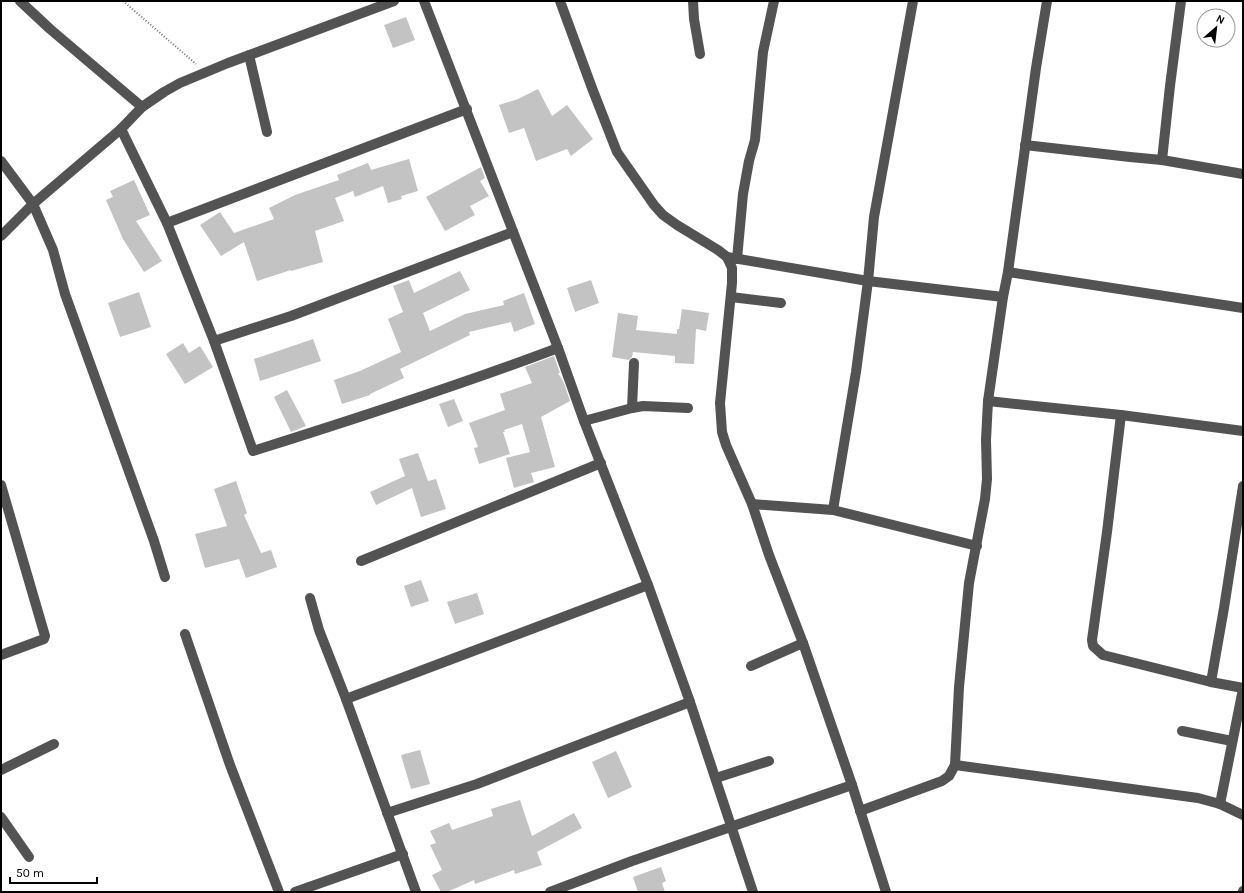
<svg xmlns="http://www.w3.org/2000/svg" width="1244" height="893" font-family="Karla,sans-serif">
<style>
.building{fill:#c3c3c3}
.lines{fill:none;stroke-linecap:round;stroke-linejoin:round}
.path{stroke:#757575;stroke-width:2;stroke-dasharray:1 2;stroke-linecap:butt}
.minor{stroke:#535353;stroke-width:10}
</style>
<rect width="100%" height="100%" fill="#fff"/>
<!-- building -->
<g class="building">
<path d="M406 17 415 40 393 48 384 25Z"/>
<path d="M538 89 552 116 567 105 593 139 571 156 567 149 536 161 524 128 509 133 499 105 518 99Z"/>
<path d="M409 159 418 191 401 196 402 199 388 203 383 186 355 197 353 191 335 198 344 221 315 231 323 262 291 271V270L257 281 244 242 221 256 200 225 220 212 234 233 274 219 269 208 295 195 339 180 337 175 368 163 371 170Z"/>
<path d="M481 167 485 178 480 181 489 196 470 206 475 215 445 231 426 197Z"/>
<path d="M134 180 150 215 136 221 162 261 144 272 123 239 106 200 113 197 110 191Z"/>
<path d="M460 271 470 290 423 313 430 331 465 314 504 305 503 301 524 293 535 324 514 332 511 322 469 332 470 335 400 369 404 378 370 394V395L342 404 334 380 360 371 401 352 388 319 403 312 393 286 409 280 414 293Z"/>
<path d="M591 280 599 303 575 312 567 288Z"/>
<path d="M139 292 151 327 120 337 108 303Z"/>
<path d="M682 309 709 313 706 331 696 329 694 364 675 363V356L633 352 632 357 629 360 612 357 618 313 638 316 636 330 677 334V329H679Z"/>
<path d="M313 339 321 361 260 381 254 359 281 350Z"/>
<path d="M183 343 189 353 200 346 213 367 185 384 166 354Z"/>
<path d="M554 356 560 373H558L564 383 570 401 541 417 555 467 531 473 534 482 514 488 506 458 530 452 522 424 504 430 505 432H503L510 454 479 464 474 448 478 447 469 423 505 410 500 394 532 383 525 367Z"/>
<path d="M287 390 306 426 291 432 274 397Z"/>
<path d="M454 399 463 421 448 427 439 404Z"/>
<path d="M418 453 428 481 436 479 446 509 421 517 412 488 376 505 370 492 405 476 399 459Z"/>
<path d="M236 481 247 513 244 515 261 553 271 550 277 567 246 578 239 559 205 568 195 534 227 526 214 489Z"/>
<path d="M421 580 429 601 411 607 404 586Z"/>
<path d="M477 593 484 614 455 624 447 602Z"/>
<path d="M420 750 430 784 411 789 401 755Z"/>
<path d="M616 751 632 787 608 798 592 762Z"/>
<path d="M520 800 532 836 574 813 582 828 537 852 542 865 515 874 514 870 475 884 474 880 447 892H441L432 875 442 870 430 845 436 843 430 831 449 823 452 830 493 816 491 809Z"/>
<path d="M661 867 666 881 662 883 665 892H638L633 877Z"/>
</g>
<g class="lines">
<!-- path -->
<path class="path" d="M123 1 196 64"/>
<!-- minor -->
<g class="minor">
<path d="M20 1 50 29 142 107"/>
<path d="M424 1 558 348 584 421 648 585 690 702 753 892"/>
<path d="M560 1 592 88 617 152 654 205 663 215 677 225 718 250 727 257 732 268V283L720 403 722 432 726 445 752 504 769 555 803 643 852 785 886 892"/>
<path d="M693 1 694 19 700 54"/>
<path d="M249 55 267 132"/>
<path d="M121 129 167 223 214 341 253 451C355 419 457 386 558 348"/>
<path d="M1025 145 1130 157 1162 160 1243 174"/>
<path d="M1162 160 1170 86 1181 1"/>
<path d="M1 161 33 204 53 250 65 294 154 541 165 577"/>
<path d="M167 223 467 109"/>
<path d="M1 236 33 204 121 129 142 107 164 92 180 83 228 63 394 1"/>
<path d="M727 257 868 281 1003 297"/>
<path d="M737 259 743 194 749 161 755 140 763 52 774 1"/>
<path d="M1008 272 1243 308"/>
<path d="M731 297 781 303"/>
<path d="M214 341 291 316 513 232"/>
<path d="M988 401 1121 415 1243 431"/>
<path d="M632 408 634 363"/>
<path d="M1121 415 1107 532 1092 640 1093 646 1103 655 1211 682 1243 688"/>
<path d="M584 421 632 408 643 406 688 408"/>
<path d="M1 485 45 636 44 639 1 655"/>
<path d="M752 504 833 510 856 372 868 281 874 217 913 1"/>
<path d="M833 510 977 546"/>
<path d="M361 561 601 463"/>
<path d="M310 598 319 630 346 699 416 892"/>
<path d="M185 634 230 765 279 892"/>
<path d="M751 666 803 643"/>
<path d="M1211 682 1224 608 1243 486"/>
<path d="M346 699 648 585"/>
<path d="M1182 731 1232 741"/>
<path d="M955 765 1198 798 1220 804 1243 815"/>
<path d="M1 770 54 744"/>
<path d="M716 778 769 761"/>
<path d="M1220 804 1243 689"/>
<path d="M860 811 942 781 949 776 955 765 959 687 969 583 985 499 987 479 986 440 988 401 1003 297 1008 272 1036 68 1047 1"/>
<path d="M387 813 477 784 690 702"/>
<path d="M1 817 29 857"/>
<path d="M295 892 403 854"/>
<path d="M550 892 632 861 852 785"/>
<path d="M1243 892V891"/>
</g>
</g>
<!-- border -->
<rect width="1244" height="893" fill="none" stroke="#000000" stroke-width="4"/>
<!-- north arrow -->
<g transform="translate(1216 28) rotate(28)"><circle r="19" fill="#ffffff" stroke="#999999"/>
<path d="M0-3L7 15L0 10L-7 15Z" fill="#000000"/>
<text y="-6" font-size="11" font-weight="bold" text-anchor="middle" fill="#000000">N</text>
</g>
<!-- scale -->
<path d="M10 877v6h87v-6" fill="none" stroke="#000000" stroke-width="2"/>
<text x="16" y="877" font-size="12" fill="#000000" stroke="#ffffff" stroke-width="3" paint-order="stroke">50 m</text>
</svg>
